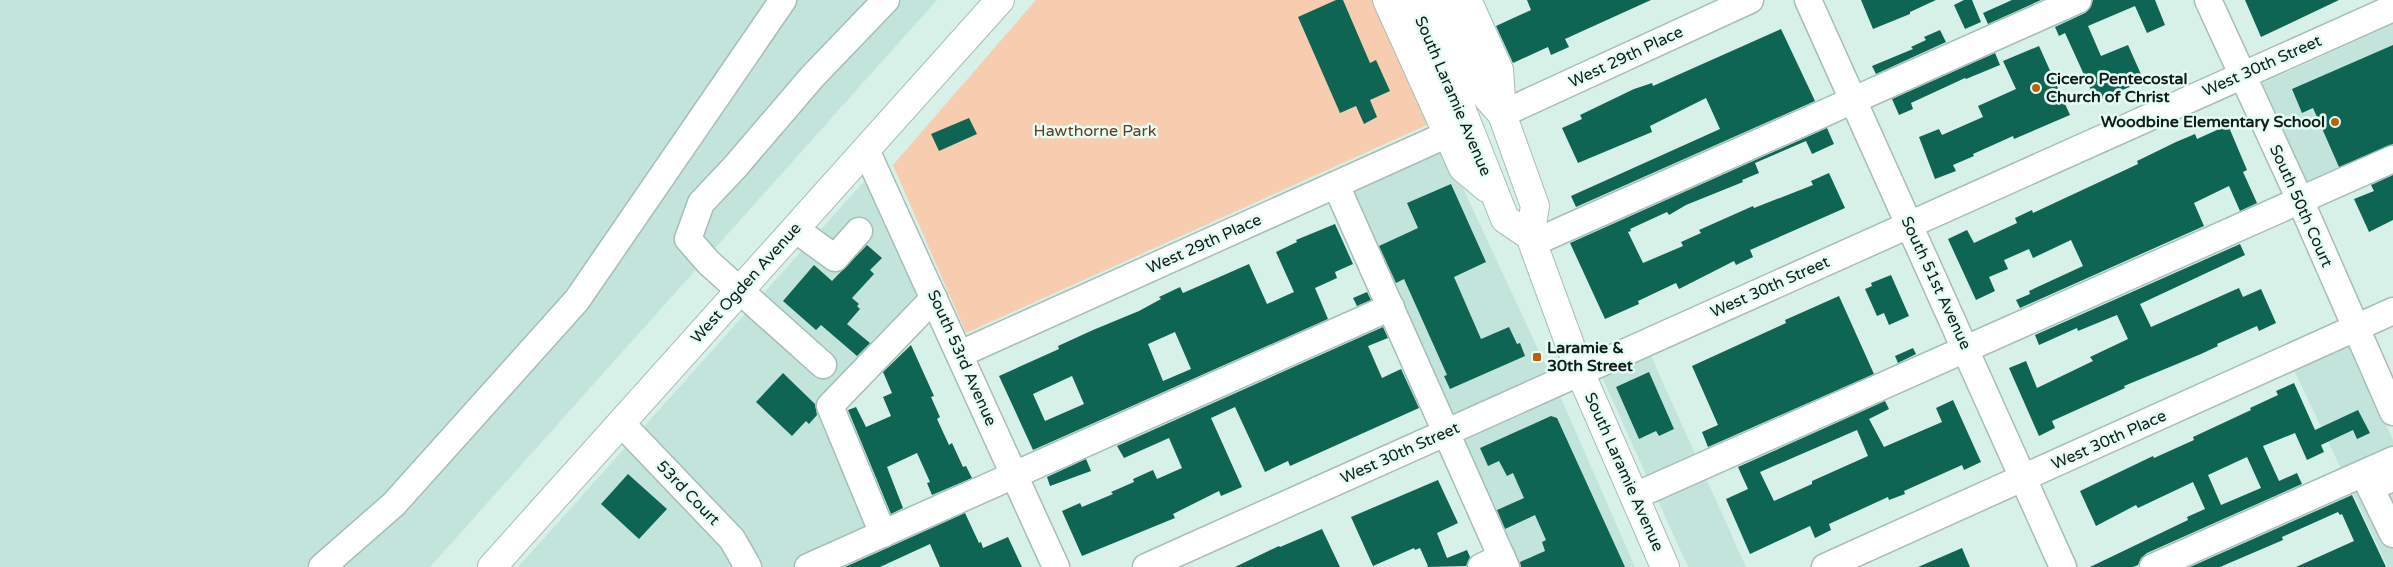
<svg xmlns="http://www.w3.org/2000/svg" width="2393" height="567" font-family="'Varela Round',sans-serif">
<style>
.built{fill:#c3e4da}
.green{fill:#f8ccaf}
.building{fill:#0f6554;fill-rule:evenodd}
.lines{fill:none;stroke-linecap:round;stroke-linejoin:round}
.minor-casing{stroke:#a6beb7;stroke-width:29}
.major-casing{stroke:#a6beb7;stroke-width:30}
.minor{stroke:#fff;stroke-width:26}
.major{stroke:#fff;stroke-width:28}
.poi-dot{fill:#bc6109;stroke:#e4fdf5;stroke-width:2}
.labels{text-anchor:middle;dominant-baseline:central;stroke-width:5;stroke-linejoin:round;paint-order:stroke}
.street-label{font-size:16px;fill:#121b18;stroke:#e4fdf5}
.poi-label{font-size:16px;font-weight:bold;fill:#121b18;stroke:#e4fdf5;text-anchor:start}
.park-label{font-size:16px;fill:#673a19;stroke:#e4fdf5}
</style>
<rect width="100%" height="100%" fill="#d7f0e8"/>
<!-- built -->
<g class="built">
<path d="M0 0H937L430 567H0Z"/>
<path d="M2393 24V159L2310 195 2261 84Z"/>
<path d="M1443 145 1550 375 1442 423 1340 193Z"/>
<path d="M867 178 925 308 831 406 883 534 808 567H518Z"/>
<path d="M2348 343 2393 440V567H2388L2293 368Z"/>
<path d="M1651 356 1746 567H1688L1602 377Z"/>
<path d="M1560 396 1635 567H1506L1450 441Z"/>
</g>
<!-- green -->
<path class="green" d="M1036 0H1372L1427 125 966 333 893 165Z"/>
<!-- building -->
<g class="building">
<path d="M1336 0H1343L1370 63 1376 60 1390 91 1370 100 1377 117 1364 124 1356 106 1340 113 1298 17Z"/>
<path d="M1527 0H1651L1565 39 1569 47 1551 55 1548 47 1513 63 1496 26 1531 10Z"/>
<path d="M1861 0H1936L1910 12V14L1873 29Z"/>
<path d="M1964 0H1972L1981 22 1965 29 1954 5Z"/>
<path d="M2012 0H2041L1988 24 1983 13Z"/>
<path d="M2093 0H2155L2165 25 2147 33 2135 6 2088 26 2101 56 2128 45 2144 81 2096 101 2065 33 2059 36 2055 27 2085 13 2090 8Z"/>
<path d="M2245 0H2339L2261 37Z"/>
<path d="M1781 29 1815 101 1576 207 1571 196 1720 129 1706 98 1650 126 1652 132 1578 163 1562 128 1582 119 1580 115 1634 89 1652 83 1653 86Z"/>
<path d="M1940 30 1946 42 1876 74 1872 66 1913 49 1911 47 1926 40 1924 37Z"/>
<path d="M2393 45V144L2339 167 2313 108 2302 113 2292 89Z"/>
<path d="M2039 46 2070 115 2014 139 2013 136 1973 154 1974 156 1953 165 1956 171 1935 179 1919 137 1939 129 1942 135 1983 117 1978 106 2016 89 2003 61Z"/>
<path d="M1995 53 2000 65 1966 79 1965 78 1911 103 1913 109 1899 115 1892 99Z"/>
<path d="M969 118 977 134 939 151 931 134Z"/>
<path d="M2228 125 2247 170 2243 172 2257 203 2240 211 2229 186 2194 203 2204 226 2020 308 2016 300 2030 294 2029 291 2083 266 2071 240 2033 258 2029 249 2004 260 2008 269 1989 277 1995 291 1976 300 1948 239 1967 230 1974 243 2017 223 2015 218 2032 210 2033 213 2138 164 2137 161 2176 142 2195 134 2197 139Z"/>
<path d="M1827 128 1834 144 1812 154 1806 141 1755 163 1759 173 1742 180 1743 182 1686 205 1669 215 1667 212 1630 229 1631 231 1628 232 1643 263 1683 246 1681 242 1701 233 1699 230 1753 206 1754 208 1813 185 1811 181 1829 173 1845 208 1750 250 1753 257 1736 265 1734 261 1679 289 1676 283 1638 301 1639 304 1605 319 1570 243Z"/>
<path d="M2393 175V220L2369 232 2354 199 2374 191 2371 185Z"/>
<path d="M1451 184 1486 262 1454 277 1481 339 1509 327 1517 344 1520 343 1525 356 1450 389 1444 376 1447 375 1404 279 1396 283 1379 246 1418 228 1407 203Z"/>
<path d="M1335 224 1353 264 1335 272 1337 278 1315 288 1328 319 1033 450 999 376 1059 349 1058 346 1093 330 1139 311 1161 299 1159 297 1180 287 1183 293 1249 264 1267 304 1294 292 1276 252 1297 242 1296 240ZM1175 332 1191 369 1163 381 1148 344ZM1072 376 1084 404 1045 421 1033 394Z"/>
<path d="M2240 244 2245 255 2140 304 2151 327 2239 288 2243 297 2261 289 2276 323 2259 331 2257 326 2217 344 2218 346 2201 354 2124 386 2125 388 2052 421 2055 428 2039 436 2009 368 2026 361 2037 388 2093 361 2090 357 2128 339 2117 315 2078 331 2077 328 2039 345 2035 335Z"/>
<path d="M867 245 882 258 870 270 874 274 852 298 859 304 857 306 860 309 847 324 870 343 857 356 821 325 816 330 783 301 814 265 832 281Z"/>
<path d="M1891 275 1909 316 1889 325 1884 313 1877 316 1865 289 1872 286 1871 283Z"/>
<path d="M1367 292 1371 300 1357 306 1353 298Z"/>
<path d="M1839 296 1874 374 1708 447 1702 432 1718 425 1692 366 1786 323 1785 320Z"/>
<path d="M1383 327 1388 338 1368 346 1382 378 1401 369 1419 408 1290 466 1288 461 1265 472 1235 407 1211 418 1242 487 1221 496 1219 491 1173 514 1175 518 1082 556 1062 511 1080 503 1082 507 1113 494 1111 492 1134 482 1133 479 1153 470 1157 479 1182 468 1169 438 1124 458 1117 446Z"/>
<path d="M911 345 934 396 931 397 940 417 937 419 949 445 952 443 963 467 966 466 972 478 932 495 927 483 930 482 917 453 887 467 903 508 891 514 848 410 856 407 866 427 891 416 883 397 892 393 883 372Z"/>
<path d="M1913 348 1916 354 1898 363 1895 356Z"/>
<path d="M1649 372 1674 429 1659 436 1656 431 1639 439 1616 387Z"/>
<path d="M783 373 815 404 817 415 809 424 806 421 792 436 756 402Z"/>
<path d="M2294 383 2315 430 2358 410 2370 433 2357 439 2353 430 2321 445 2324 452 2307 460 2295 433 2263 446 2279 481 2297 473 2302 484 2147 553 2141 558 2138 565 2133 567H2090L2188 520 2187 517 2205 509 2193 482 2138 508 2136 505 2096 526 2080 491 2153 456 2154 458 2194 440 2193 437 2251 410 2250 408 2278 395 2276 391ZM2247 457 2261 488 2221 505 2208 475Z"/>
<path d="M1953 400 1981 462 1964 470 1962 465 1904 491 1905 494 1889 500 1888 497 1829 524 1831 530 1815 538 1810 526 1750 554 1726 499 1748 489 1738 467 1885 401 1889 409 1869 419 1884 447 1942 422 1936 408ZM1857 430 1868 456 1812 481V484L1774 501 1760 472Z"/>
<path d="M1551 416 1557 418 1625 567H1521L1520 562 1545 551 1542 542 1546 540 1535 515 1505 529 1497 510 1524 498 1513 473 1507 476 1499 461 1488 466 1480 448Z"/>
<path d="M1086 459 1091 471 1050 486 1047 477Z"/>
<path d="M628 474 667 509 639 539 601 504Z"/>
<path d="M1438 480 1458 523 1437 533 1447 558 1467 550 1470 557 1466 566 1426 567 1428 566 1420 548 1415 550 1414 548 1373 566 1351 517Z"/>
<path d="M2352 495 2386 567H2296L2354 541 2342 514 2340 515 2338 512 2282 537 2283 540 2220 567H2190Z"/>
<path d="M965 513 979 543 981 542 983 548 1008 537 1022 567H940L930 544 880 567H845Z"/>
<path d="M1322 529 1340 567H1235L1279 546 1280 547Z"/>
<path d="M1962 548 1970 567H1918Z"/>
</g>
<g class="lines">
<defs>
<g id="minor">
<path d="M1808 0 2063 567"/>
<path d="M2208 0 2300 200 2393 412"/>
<path d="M1502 114 1750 0"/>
<path d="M866 150 1056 567"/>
<path d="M1336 185 1506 567"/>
<path d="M795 229 835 258 859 231"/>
<path d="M1533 243 2078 0"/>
<path d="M960 354 1448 134"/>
<path d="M823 365 709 263 688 239 701 203 735 167 812 77 886 0"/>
<path d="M621 423 732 539 748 567"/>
<path d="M2393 478 2370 487 2393 534"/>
<path d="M1635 496 2393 159"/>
<path d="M883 534 830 406 934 298"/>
<path d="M322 567 394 504 577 300 783 0"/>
<path d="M808 567 1391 307"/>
<path d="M1146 567 2393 8"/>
<path d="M1481 567 1502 557"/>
<path d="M1825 567 2393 311"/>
<path d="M2153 567 2393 460"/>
</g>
<g id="major">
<path d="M1387 0 1463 168 1487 188"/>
<path d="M1413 0 1459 103 1505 219 1530 236"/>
<path d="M1439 0 1477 86 1502 114 1535 206 1530 236 1580 372 1665 567"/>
<path d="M1467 0 1499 70 1502 114"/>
<path d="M492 567 1000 0"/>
</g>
</defs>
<!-- minor casing -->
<use href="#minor" class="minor-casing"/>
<!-- major casing -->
<use href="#major" class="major-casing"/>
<!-- minor -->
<use href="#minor" class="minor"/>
<!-- major -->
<use href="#major" class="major"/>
</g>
<!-- markers -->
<g class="poi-dot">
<circle cx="2036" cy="88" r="5"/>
<circle cx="2335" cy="122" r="5"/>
<rect x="1532" y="352" width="10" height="10" rx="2.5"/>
</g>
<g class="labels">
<!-- street labels -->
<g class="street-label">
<text transform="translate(1626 57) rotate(-25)">West 29th Place</text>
<text transform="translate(2262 66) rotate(-24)">West 30th Street</text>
<text transform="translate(1453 96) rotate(67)">South Laramie Avenue</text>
<text transform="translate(2301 206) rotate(66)">South 50th Court</text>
<text transform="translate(1204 244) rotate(-24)">West 29th Place</text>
<text transform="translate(746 283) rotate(-48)">West Ogden Avenue</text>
<text transform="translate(1936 283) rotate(65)">South 51st Avenue</text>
<text transform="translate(1770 287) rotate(-24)">West 30th Street</text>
<text transform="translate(962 358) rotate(66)">South 53rd Avenue</text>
<text transform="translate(2109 440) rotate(-24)">West 30th Place</text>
<text transform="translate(1400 453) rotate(-24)">West 30th Street</text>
<text transform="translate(1624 472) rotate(66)">South Laramie Avenue</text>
<text transform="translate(688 493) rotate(46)">53rd Court</text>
</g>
<!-- poi labels -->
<g class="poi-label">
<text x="2046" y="79">Cicero Pentecostal<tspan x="2046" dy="18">Church of Christ</tspan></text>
<text x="2325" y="122" text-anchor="end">Woodbine Elementary School</text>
<text x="1547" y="348">Laramie &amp;<tspan x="1547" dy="18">30th Street</tspan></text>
</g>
<!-- park labels -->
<g class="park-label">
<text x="1095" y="131">Hawthorne Park</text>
</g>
</g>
</svg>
